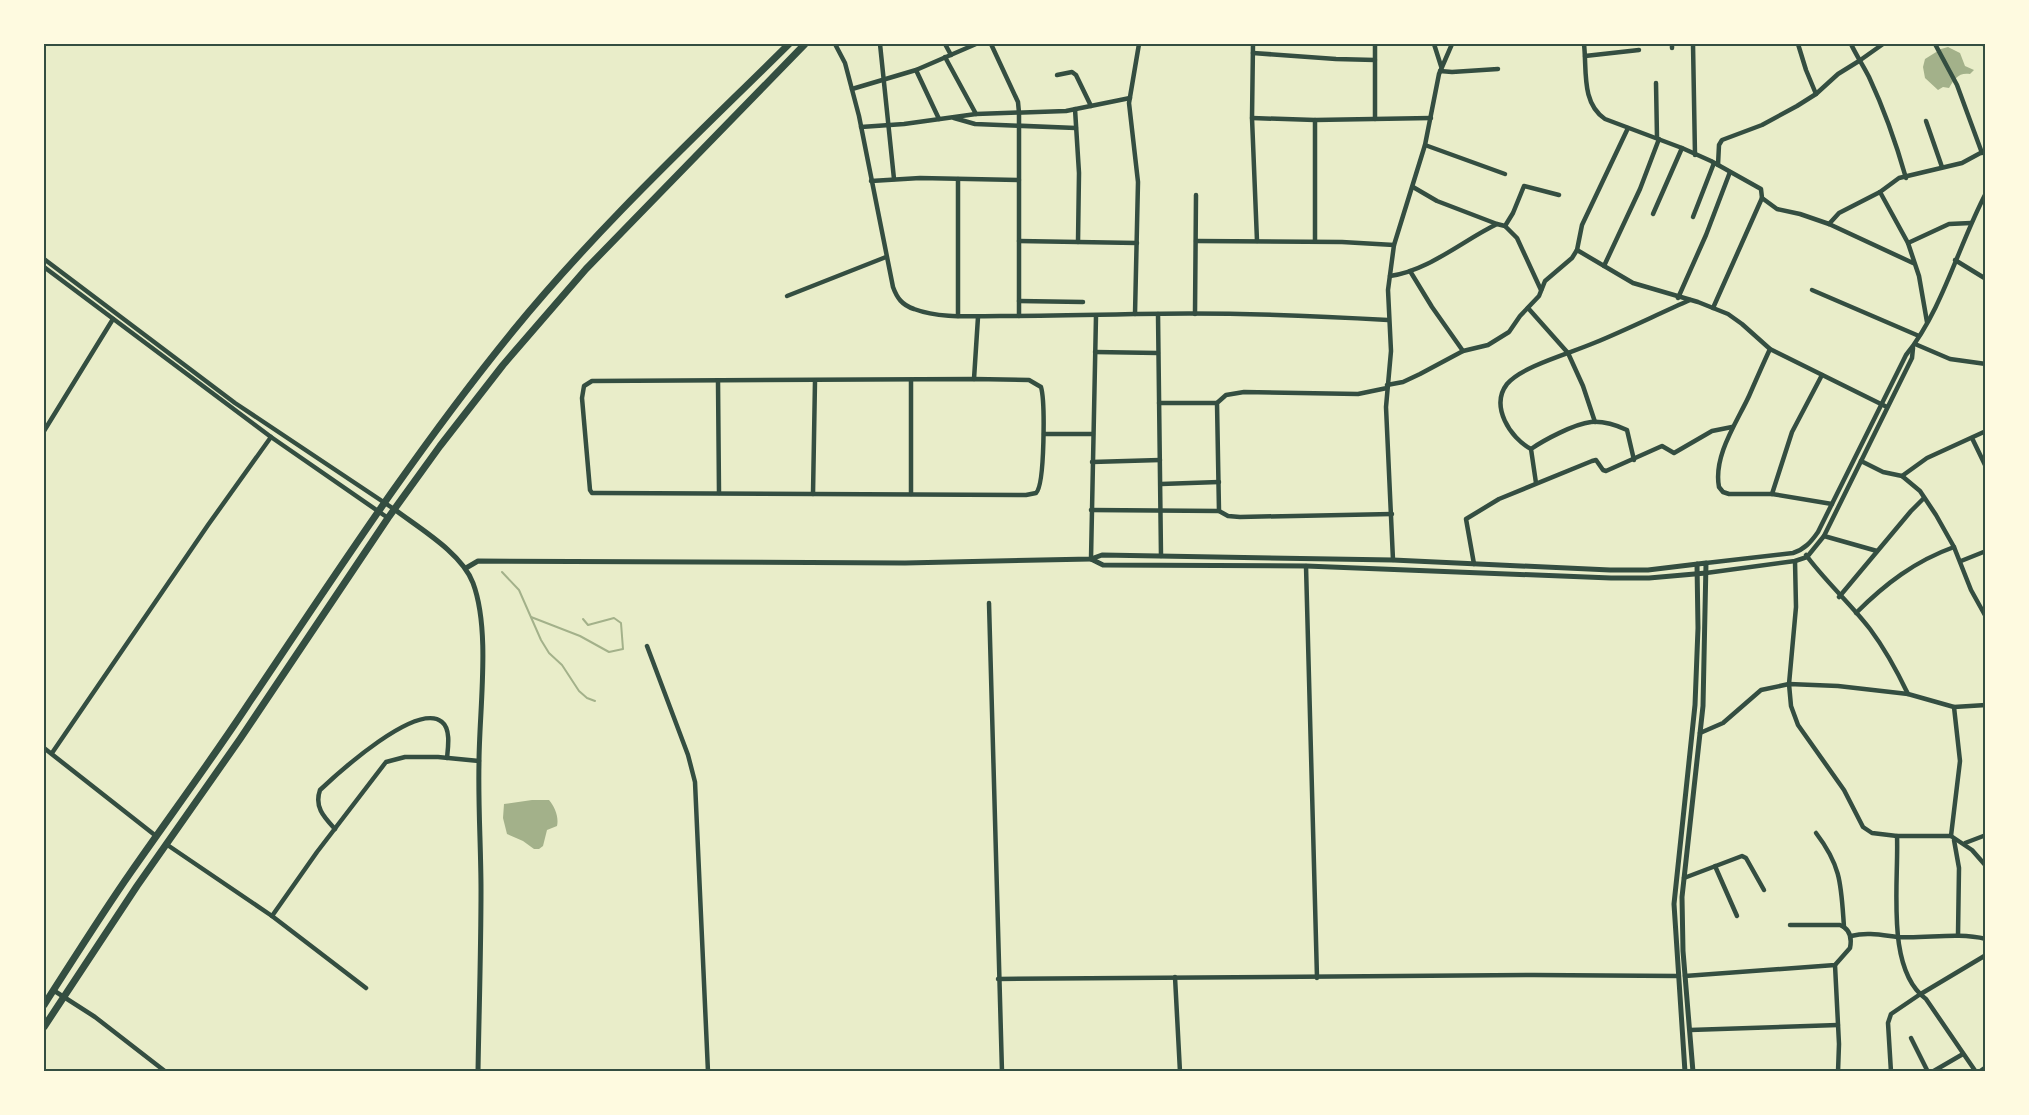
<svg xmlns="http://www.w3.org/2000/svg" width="2029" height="1115" font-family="'Titillium Web',sans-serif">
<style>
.water{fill:#a3b18a}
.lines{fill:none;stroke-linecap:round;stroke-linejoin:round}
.stream{stroke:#a3b18a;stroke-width:2}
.minor{stroke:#344e41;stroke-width:4.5}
.tertiary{stroke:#344e41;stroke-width:5}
.primary{stroke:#344e41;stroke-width:7}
.neatline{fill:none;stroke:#344e41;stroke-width:2}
</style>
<rect width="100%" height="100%" fill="#e9edc9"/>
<!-- water -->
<g class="water">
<path d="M1948 47 1960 53 1965 66 1974 70 1970 74C1959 72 1954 79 1949 88L1943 87 1938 90 1925 78 1923 67 1925 59 1941 49Z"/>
<path d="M532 800H549C555 807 559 817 557 826L547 830 543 846 539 849H534L523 841 507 834 503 818 504 804Z"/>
</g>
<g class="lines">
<!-- stream -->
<g class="stream">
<path d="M502 572 519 590 541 640 549 653 562 665 579 691 587 698 595 701"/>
<path d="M531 617 580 636 609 652 623 649 621 623 614 618 588 625 583 619"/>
</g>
<!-- minor -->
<g class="minor">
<path d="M835 44 845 63 859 116 893 287C897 298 902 305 914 309 941 319 972 316 1000 316 1046 316 1091 315 1137 314 1221 312 1305 315 1388 320"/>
<path d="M880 44 894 179"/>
<path d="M945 44 951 55"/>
<path d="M991 44 1018 102 1019 113V316"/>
<path d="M1253 44 1252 118 1257 241"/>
<path d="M1434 44 1441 66"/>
<path d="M1584 44C1587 70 1581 103 1605 119L1682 148 1711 161 1761 189 1762 198 1777 209 1800 214 1829 224 1913 263"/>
<path d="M1672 44V48"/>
<path d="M1693 44 1695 155"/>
<path d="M1798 44 1806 70 1816 94"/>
<path d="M1851 44C1856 55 1863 65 1869 77 1884 109 1896 143 1906 178"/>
<path d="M1935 44 1957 85 1982 153"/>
<path d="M1984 44 1986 47"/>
<path d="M1253 53 1336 59 1375 60"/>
<path d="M1585 56 1639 50"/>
<path d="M945 57 976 114"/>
<path d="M916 70 939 119"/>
<path d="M1440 71 1452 72 1498 69"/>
<path d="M1057 75 1072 72 1076 75 1091 106"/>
<path d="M1656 83 1657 138"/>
<path d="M852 89 916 70 976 44"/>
<path d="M1075 109 1079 173 1078 242"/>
<path d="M954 118 975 124 1076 128"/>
<path d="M1252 118 1315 120 1431 118"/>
<path d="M1375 119V44"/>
<path d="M1926 121 1942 167"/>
<path d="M861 127 904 124 976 114 1066 111 1130 98"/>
<path d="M1425 145 1505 174"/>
<path d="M1718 165 1719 145 1722 140 1762 125 1797 106 1816 94 1838 74 1859 61 1883 44"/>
<path d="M958 179V316"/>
<path d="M871 181 920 178 1019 180"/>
<path d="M1413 187 1437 201 1497 224"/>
<path d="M1880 192 1908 243 1919 276 1927 322"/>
<path d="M1653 214 1682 148"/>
<path d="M1693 217 1714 163"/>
<path d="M1829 224 1839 213 1880 192 1899 178 1962 163 1986 150"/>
<path d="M1505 226 1517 238 1541 290"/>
<path d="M1019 241 1137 243"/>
<path d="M1196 241 1342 242 1394 245"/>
<path d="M1315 241V120"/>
<path d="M1908 243 1949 224 1971 223"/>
<path d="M1577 250 1633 283 1698 302 1728 314 1742 324 1770 349 1887 407"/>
<path d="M44 259 235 403 394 509"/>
<path d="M1955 260 1986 279"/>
<path d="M1604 266 1640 189 1659 139"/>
<path d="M44 267 271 437 388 518"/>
<path d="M1410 271 1432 307 1463 351"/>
<path d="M1390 276C1428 271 1462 241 1497 224L1505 226 1513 213 1524 186 1559 195"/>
<path d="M1812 290 1919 336"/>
<path d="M787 296 886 257"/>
<path d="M1678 298 1706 235 1730 172"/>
<path d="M1019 301 1083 302"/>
<path d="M1528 308 1568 353 1583 386 1595 422"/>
<path d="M1713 308 1762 198"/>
<path d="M1135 314 1138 182 1129 103 1139 44"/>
<path d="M1158 314 1161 556"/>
<path d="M1195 314 1196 195"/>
<path d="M1915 344 1950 359 1986 364"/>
<path d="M1770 349C1763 364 1756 380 1749 396 1737 422 1713 456 1719 487L1723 492 1729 494H1772L1832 504"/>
<path d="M1095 352 1158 353"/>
<path d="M974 379 1029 380 1041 387C1045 401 1045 485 1036 493L1026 495 600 493H592L590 490 582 398 584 386 592 381Z"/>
<path d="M974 379 978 317"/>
<path d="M911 380V494"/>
<path d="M718 381 719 493"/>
<path d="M1387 385 1403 382 1420 374 1463 351 1488 345 1509 332 1520 316 1539 296 1545 281 1572 258 1577 250 1582 225 1628 128"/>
<path d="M1159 403H1217"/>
<path d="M44 431 113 319"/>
<path d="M1044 434H1093"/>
<path d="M1972 438 1986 467"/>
<path d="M1531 449C1510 438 1490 406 1507 384 1522 366 1571 353 1594 343 1626 330 1658 314 1690 300"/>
<path d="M1861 461 1883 472 1902 476 1920 491 1936 515 1954 547 1971 590 1986 617"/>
<path d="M1092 462 1160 460"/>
<path d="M1902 476 1927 458 1986 431"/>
<path d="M1536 483 1531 449C1544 440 1574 424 1591 422 1603 421 1616 425 1627 430L1634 460"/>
<path d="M1161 484 1219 482"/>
<path d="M813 494 815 381"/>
<path d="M1772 494 1792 432 1822 375"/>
<path d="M1091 510 1219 511 1228 516 1240 517 1392 514"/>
<path d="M1219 511 1217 403 1226 395 1244 392 1358 394 1387 388"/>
<path d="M1824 536 1877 551"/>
<path d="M1806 555C1825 581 1850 603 1870 629 1885 649 1897 671 1908 694"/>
<path d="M1091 559 1096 316"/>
<path d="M1393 560 1386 407 1391 351 1388 290 1394 245 1425 145 1439 74 1452 44"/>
<path d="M1795 561 1796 607 1789 684 1791 706 1798 725 1844 790 1863 827 1872 833 1897 836H1951L1972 850 1986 866"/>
<path d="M1961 561 1986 551"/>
<path d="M1706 563 1793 553C1805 549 1811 542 1818 532L1906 355C1943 309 1958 246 1986 193"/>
<path d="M1474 564 1466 519 1499 499 1592 461 1596 460 1603 470 1606 471 1662 446 1674 453 1712 431 1732 427"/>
<path d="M1306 566 1317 978"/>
<path d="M1706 573 1795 561 1807 557 1824 536 1912 358 1913 348"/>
<path d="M1839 597 1911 511 1924 498"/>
<path d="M989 603 1002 1072"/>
<path d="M1856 613C1885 584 1915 561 1954 547"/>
<path d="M647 646 688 755 695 782 708 1072"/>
<path d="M1700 733 1723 723 1761 690 1789 684 1838 686 1908 694 1954 707 1986 705"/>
<path d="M44 748 156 836"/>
<path d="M52 753 208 525 271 437"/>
<path d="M335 829C324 817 314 807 320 790 338 773 417 701 442 722 451 729 448 748 447 758"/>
<path d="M1816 833C1842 867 1841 886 1844 927"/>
<path d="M1897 836C1899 883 1885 969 1926 999L1976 1072"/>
<path d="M1951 836 1960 761 1954 707"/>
<path d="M1954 840 1959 868 1958 935"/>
<path d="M1965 843 1986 835"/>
<path d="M166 844 272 916 366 988"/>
<path d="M1715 866 1737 916"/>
<path d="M1684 878 1742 856 1746 858 1764 890"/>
<path d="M272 916 317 852 386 762 405 757H438L479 761"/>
<path d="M1851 936C1867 932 1881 935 1897 937 1927 939 1956 932 1986 939"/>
<path d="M1835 965 1839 1044 1838 1072"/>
<path d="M1685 976 1835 965 1850 948C1852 938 1850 929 1840 925H1790"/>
<path d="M1175 977 1180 1072"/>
<path d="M998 979 1534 975 1678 976"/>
<path d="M53 990 95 1017 166 1072"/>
<path d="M1690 1030 1838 1025"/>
<path d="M1911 1038 1928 1072"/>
<path d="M1891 1072 1888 1023 1891 1014 1919 995 1986 955"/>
<path d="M1932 1072 1963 1054"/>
<path d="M1979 1072 1986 1067"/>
</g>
<!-- tertiary -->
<g class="tertiary">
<path d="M394 509C419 528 462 553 473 583 491 631 479 711 479 763 478 806 481 848 481 890 481 951 479 1011 478 1072"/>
<path d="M1091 559 1103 565 1306 566 1611 578H1649L1706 573"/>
<path d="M466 568 478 561 905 563 1091 559 1102 555 1393 560 1610 570H1648L1706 563 1703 706 1682 897 1683 951 1693 1072"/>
<path d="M1685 1072 1674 904 1695 705 1698 628 1697 564"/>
</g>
<!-- primary -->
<g class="primary">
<path d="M44 1005C73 960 101 915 131 872 170 816 210 762 247 706 333 578 416 450 513 331 597 228 695 137 789 44"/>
<path d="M44 1027 137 886 240 739 388 518 440 446 503 365 586 269 805 44"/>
</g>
</g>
<!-- border -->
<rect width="2029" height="1115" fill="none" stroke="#fefae0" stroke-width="90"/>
<rect x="45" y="45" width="1939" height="1025" class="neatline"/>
</svg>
